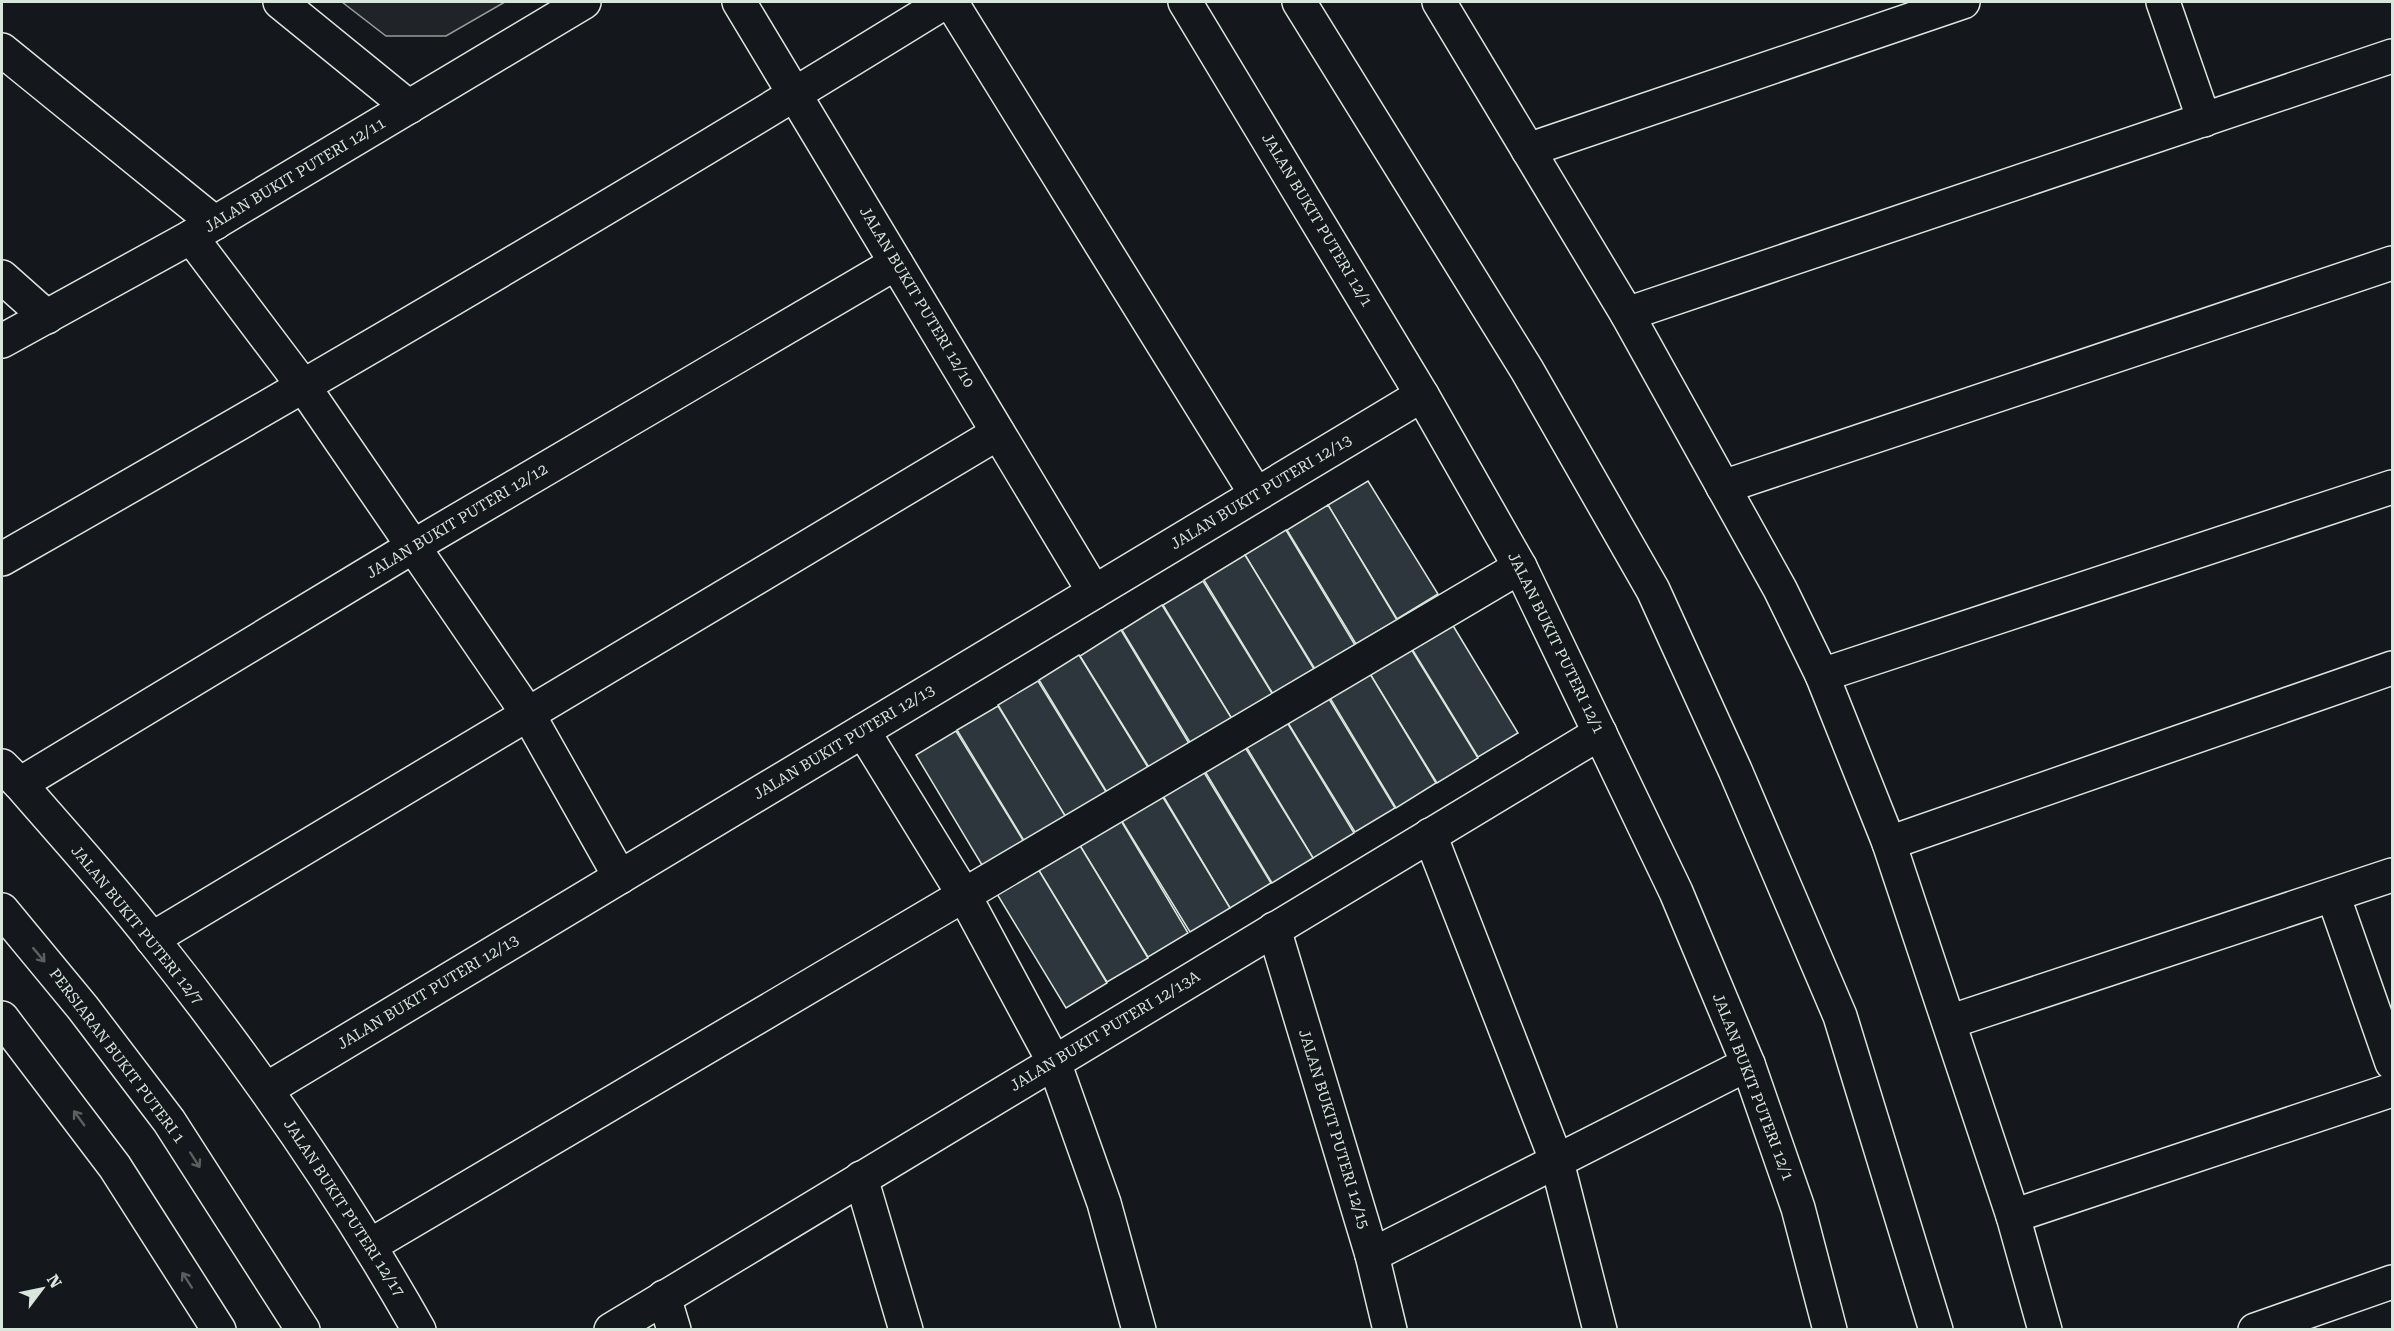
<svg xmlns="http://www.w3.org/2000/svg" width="2394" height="1331" font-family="'Roboto Serif',serif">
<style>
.green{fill:#202428;stroke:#939e99;stroke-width:1.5}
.building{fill:#2c363c;stroke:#d8e6dc;stroke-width:1.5}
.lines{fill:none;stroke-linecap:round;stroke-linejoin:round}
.minor-casing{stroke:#d8e6dc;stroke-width:36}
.minor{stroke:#14181c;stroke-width:33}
.oneway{stroke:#59605f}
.labels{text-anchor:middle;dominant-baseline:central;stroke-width:4.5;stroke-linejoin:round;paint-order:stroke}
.street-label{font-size:15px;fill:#d8e6dc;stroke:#14181c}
</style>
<rect width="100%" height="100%" fill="#14181c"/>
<!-- green -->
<path class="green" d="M342 2H505L446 36H386Z"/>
<!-- building -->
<g class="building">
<path d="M1368 481 1438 594 1397 619 1328 505Z"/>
<path d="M1328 505 1397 620 1356 644 1287 530Z"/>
<path d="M1286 530 1355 645 1315 669 1245 555Z"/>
<path d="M1245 555 1314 669 1273 694 1204 580Z"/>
<path d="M1203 581 1273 695 1232 719 1163 605Z"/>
<path d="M1162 605 1232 719 1191 744 1122 630Z"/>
<path d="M1449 619 1518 733 1478 757 1409 644Z"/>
<path d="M1121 630 1190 745 1150 769 1080 656Z"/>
<path d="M1408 644 1478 758 1437 783 1367 669Z"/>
<path d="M1079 655 1149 769 1108 794 1039 680Z"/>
<path d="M1367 669 1436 783 1396 808 1327 693Z"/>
<path d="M1038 681 1108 795 1067 819 998 705Z"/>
<path d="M1326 694 1395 808 1355 832 1285 718Z"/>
<path d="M998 706 1067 819 1026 844 957 730Z"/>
<path d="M1285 719 1354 833 1313 858 1244 743Z"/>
<path d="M956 731 1026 845 985 870 916 755Z"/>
<path d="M1243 744 1313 858 1272 883 1203 768Z"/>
<path d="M1202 769 1271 883 1230 908 1162 794Z"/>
<path d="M1161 794 1230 908 1190 932 1120 818Z"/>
<path d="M1120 819 1188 933 1148 957 1079 844Z"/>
<path d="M1079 844 1148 958 1107 982 1038 869Z"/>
<path d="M1038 869 1107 983 1066 1008 997 894Z"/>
</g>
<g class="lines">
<defs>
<g id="minor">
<path d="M280 2 409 107"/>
<path d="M739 2 1094 592"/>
<path d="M951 2 1256 494"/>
<path d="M1185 2 1422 395 1520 567 1676 892 1748 1064 1798 1208 1830 1330"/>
<path d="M1299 2 1527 370 1653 590 1735 770 1840 1016 1936 1330"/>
<path d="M1439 2 1627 314 1780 589 1822 675 1889 843 2013 1216 2045 1330"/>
<path d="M2163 2 2204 120"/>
<path d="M2 50 215 223"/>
<path d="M1528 150 1963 2"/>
<path d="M191 237 304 387 528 714 620 877"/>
<path d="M2 277 47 317"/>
<path d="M1627 314 2392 56"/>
<path d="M2 341 191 237 584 2"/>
<path d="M1723 487 2392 263"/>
<path d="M2 559C319 379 634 194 945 2"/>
<path d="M1822 675 2392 487"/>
<path d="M863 731 964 895 1054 1062 1104 1203 1139 1330"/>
<path d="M2 766 20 784C65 836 111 886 153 940 251 1063 341 1192 419 1330"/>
<path d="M20 784 414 546 896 263"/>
<path d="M1430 835 1557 1162 1600 1330"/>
<path d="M1889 843 2392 668"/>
<path d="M2333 895 2392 1063"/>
<path d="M2 910 83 1008 169 1121 303 1330"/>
<path d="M1274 929 1372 1255 1390 1330"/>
<path d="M152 939 998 433"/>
<path d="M2 1018 115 1167 219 1330"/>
<path d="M1949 1022 2392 875"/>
<path d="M267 1089 1422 395"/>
<path d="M861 1178 906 1330"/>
<path d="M2013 1216 2392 1090"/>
<path d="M371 1245 1520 567"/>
<path d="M1372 1255 1748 1064"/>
<path d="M664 1297 674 1330"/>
<path d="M611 1330 1600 733"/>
<path d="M2255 1330 2392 1282"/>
</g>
</defs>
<!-- minor casing -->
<use href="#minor" class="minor-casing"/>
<!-- minor -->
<use href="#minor" class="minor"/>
</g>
<!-- one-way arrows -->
<defs><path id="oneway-shaft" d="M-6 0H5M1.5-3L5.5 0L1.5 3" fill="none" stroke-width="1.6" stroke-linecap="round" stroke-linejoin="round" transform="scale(1.5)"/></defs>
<g class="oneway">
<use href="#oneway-shaft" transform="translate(39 955) rotate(50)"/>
<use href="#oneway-shaft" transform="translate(79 1118) rotate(-126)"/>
<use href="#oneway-shaft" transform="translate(195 1160) rotate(57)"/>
<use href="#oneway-shaft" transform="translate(187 1280) rotate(-123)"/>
</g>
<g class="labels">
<!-- street labels -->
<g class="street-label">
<text transform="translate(295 175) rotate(-31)">JALAN BUKIT PUTERI 12/11</text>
<text transform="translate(1317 220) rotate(59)">JALAN BUKIT PUTERI 12/1</text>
<text transform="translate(917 297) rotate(59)">JALAN BUKIT PUTERI 12/10</text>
<text transform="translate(1261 492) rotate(-31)">JALAN BUKIT PUTERI 12/13</text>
<text transform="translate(457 521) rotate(-31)">JALAN BUKIT PUTERI 12/12</text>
<text transform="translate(1556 643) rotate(64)">JALAN BUKIT PUTERI 12/1</text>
<text transform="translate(844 742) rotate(-31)">JALAN BUKIT PUTERI 12/13</text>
<text transform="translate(137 925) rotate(51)">JALAN BUKIT PUTERI 12/7</text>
<text transform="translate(428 992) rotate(-31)">JALAN BUKIT PUTERI 12/13</text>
<text transform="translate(1105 1031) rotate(-31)">JALAN BUKIT PUTERI 12/13A</text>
<text transform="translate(117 1056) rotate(53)">PERSIARAN BUKIT PUTERI 1</text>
<text transform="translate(1753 1087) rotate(69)">JALAN BUKIT PUTERI 12/1</text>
<text transform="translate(1334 1129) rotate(73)">JALAN BUKIT PUTERI 12/15</text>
<text transform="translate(344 1208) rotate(57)">JALAN BUKIT PUTERI 12/17</text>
</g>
</g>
<!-- border -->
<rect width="2394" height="1331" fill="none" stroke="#d8e6dc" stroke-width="6"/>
<!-- north arrow -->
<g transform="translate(42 1289) rotate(58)" stroke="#14181c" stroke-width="4.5" paint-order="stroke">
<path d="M0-4.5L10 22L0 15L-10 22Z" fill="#d8e6dc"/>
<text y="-9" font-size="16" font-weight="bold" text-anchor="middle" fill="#d8e6dc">N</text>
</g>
</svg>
